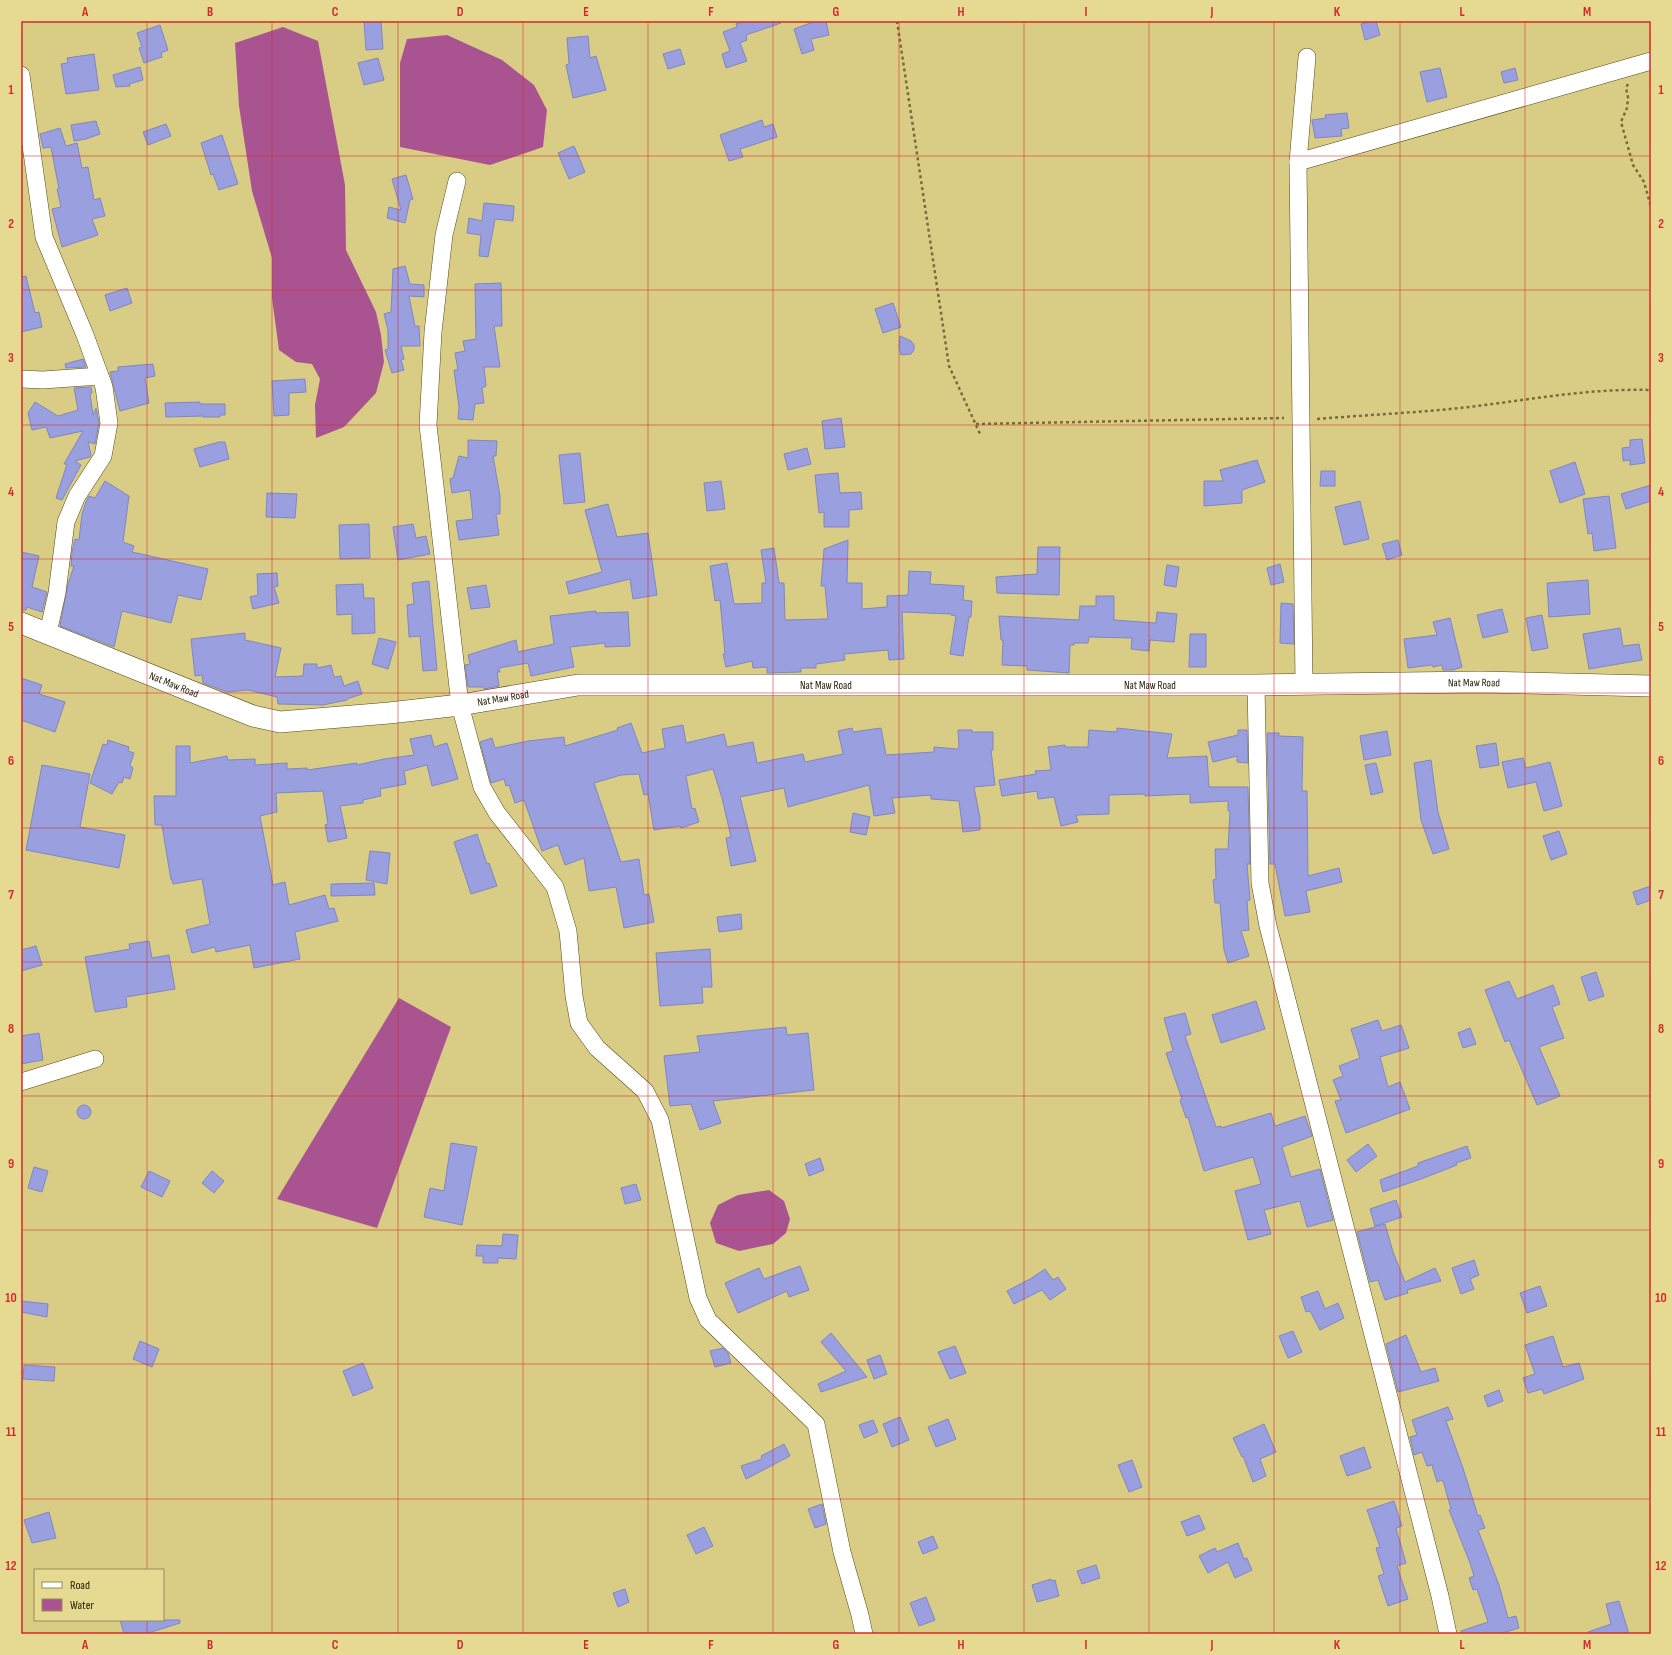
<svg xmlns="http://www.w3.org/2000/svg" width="1672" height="1655" font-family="'Sofia Sans Condensed',sans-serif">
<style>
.water{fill:#a95491}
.building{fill:#999fdf;stroke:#8086c4}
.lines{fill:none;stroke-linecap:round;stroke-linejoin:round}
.minor-casing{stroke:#544a12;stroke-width:18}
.major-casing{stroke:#544a12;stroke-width:22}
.path{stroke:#766d3d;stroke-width:2.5;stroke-dasharray:3 3;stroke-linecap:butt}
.minor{stroke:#fff;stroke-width:17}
.major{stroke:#fff;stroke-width:21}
.grid{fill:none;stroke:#d62828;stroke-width:1;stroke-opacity:0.55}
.labels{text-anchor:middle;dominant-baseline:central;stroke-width:3;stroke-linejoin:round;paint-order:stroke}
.street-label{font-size:11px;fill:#211b00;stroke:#e6d991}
.neatline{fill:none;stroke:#d62828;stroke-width:1.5}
.grid-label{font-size:13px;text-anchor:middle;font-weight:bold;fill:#d62828}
</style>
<rect width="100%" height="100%" fill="#d9cc84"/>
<!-- water -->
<g class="water">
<path d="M283 27 318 41 345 185 346 250 376 312 381 335 384 362 376 393 344 427 316 438 315 405 320 379 312 364 296 362 279 350 272 298V258L252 191 239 106 235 43Z"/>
<path d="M447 35 502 60 534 85 547 110 543 147 490 165 400 147V63L407 39Z"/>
<path d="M399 998 451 1027 377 1228 277 1199Z"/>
<path d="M769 1190 784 1201 790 1219 786 1233 773 1244 739 1251 716 1243 710 1223 718 1205 738 1195Z"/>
</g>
<!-- building -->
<g class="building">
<path d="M364 21H381L383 49 366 50Z"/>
<path d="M745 21H781V23L746 35 747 40 740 43 747 61 726 68 722 54 730 51 723 32 737 27 736 24Z"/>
<path d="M816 21H826L829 35 811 39 814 50 802 54 794 29Z"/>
<path d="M1373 21H1376L1380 35 1365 40 1361 24Z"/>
<path d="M160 25 168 50 161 53 162 57 144 63 139 48 142 47 137 33Z"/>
<path d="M588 36 590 58 596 56 606 90 573 98 566 65 569 64 567 38Z"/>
<path d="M680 49 685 64 668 69 663 54Z"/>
<path d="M94 54 99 90 66 94 61 64 68 63 67 58Z"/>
<path d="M378 58 384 80 364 85 358 63Z"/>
<path d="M140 67 143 80 129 84 130 86 116 87 113 75Z"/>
<path d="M1440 68 1447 97 1427 102 1420 72Z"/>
<path d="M1515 68 1518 80 1504 83 1501 72Z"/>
<path d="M1347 113 1349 128 1341 129 1342 136 1315 138 1312 120 1326 118 1325 115Z"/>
<path d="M762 120 764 127 773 124 777 137 740 149 743 157 729 161 720 135Z"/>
<path d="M96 121 100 134 86 139 74 141 71 125Z"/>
<path d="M166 124 171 136 148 145 143 132Z"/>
<path d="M60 128 66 146 77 143 82 168 88 167 94 200 100 198 105 216 92 219 98 235 62 247 52 209 61 207 57 189H59L51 147 43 148 40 134Z"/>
<path d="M222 135 238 184 219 190 213 174 211 175 201 143Z"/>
<path d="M574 146 585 172 569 179 558 153Z"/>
<path d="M406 175 413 199 410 200 405 223 387 218 389 207 401 210 392 179Z"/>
<path d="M484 203 514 206 513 221 495 219 488 257 479 256 481 235 467 233 469 218 482 221Z"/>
<path d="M405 266 410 284 424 285V297L409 296 415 326H419L420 346H401L404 359 401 360 404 370 392 373 385 350 388 349V330L384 314 391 312 393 269Z"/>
<path d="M26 276 35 313 39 312 42 327 21 332V277Z"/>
<path d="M501 283 502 326H494L500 367H484L486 386 482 388 484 403 475 404 473 420 458 419 459 407 454 370H458L455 353 465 351 463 341 476 339 475 284Z"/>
<path d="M127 288 132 303 110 311 105 295Z"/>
<path d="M893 303 901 327 883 333 875 309Z"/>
<path d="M900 336 911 341 914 345V350L911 354 901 355 899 348Z"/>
<path d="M83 359 86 367 66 368 65 364Z"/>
<path d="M153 364 155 376 145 378 149 403 120 411 110 372 118 371V367Z"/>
<path d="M305 379 306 392 289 393V415L274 416 272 381Z"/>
<path d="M91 387 92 393 90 394 93 415 96 408 99 423 95 444 88 442 91 455 90 457 75 461 81 465 62 500 56 498 67 464H64L83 431 50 438 46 427 32 430 28 413 35 402 58 416 78 410 74 388Z"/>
<path d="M200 402V404H225V415H220V417H203V416L166 417 165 403Z"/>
<path d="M841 418 845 447 825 449 822 421Z"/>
<path d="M1642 439 1645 463 1630 465V460L1623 461 1622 448 1630 447V440Z"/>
<path d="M468 440 497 441 496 456H493L500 496V514H496L499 535 459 540 456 521 473 519 470 490 452 493 450 479 453 478 459 456 468 458Z"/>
<path d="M219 442H225L229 459 200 467 194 449Z"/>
<path d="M807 448 811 464 788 470 784 454Z"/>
<path d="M580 453 585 502 564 504 559 455Z"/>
<path d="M1257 460 1265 482 1242 490V503L1204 506V481H1223L1220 470Z"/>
<path d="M1575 462 1585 494 1560 503 1550 471Z"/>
<path d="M1321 471H1335V486H1320Z"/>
<path d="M838 473 840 493 861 492 862 509 849 510V527H824V512L819 513 815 475Z"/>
<path d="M105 481 129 496 123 542 134 546 132 552 208 569 201 600 178 595 171 623 122 611 114 647 60 626 68 584 74 566H71L72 552 75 539 79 540 82 514 86 502 89 496 95 498Z"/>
<path d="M721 481 725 509 707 511 704 483Z"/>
<path d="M1651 485V501L1626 509 1621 494Z"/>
<path d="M267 493 297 494 295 518 266 517Z"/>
<path d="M1609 496 1616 548 1594 551 1592 533 1588 534 1583 499Z"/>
<path d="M1360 501 1369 539 1344 545 1335 507Z"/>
<path d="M608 504 617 537 648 533 657 595 633 599 630 579 569 594 566 582 602 572 585 510Z"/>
<path d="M369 524 370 558 340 559 339 525Z"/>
<path d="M413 524 416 538 426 536 430 554 398 560 393 527Z"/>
<path d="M848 540 847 583H862V609L887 607V596L908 595 909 571 931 572 930 584 964 586 963 600 972 601 971 617H969L963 656 950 654 956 616 951 615V614L902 612 904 659 889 660 888 650 844 654 845 660 816 664V668H801V672L767 673V667L753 668 752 661 726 667 723 654H725L720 600 715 601 710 566 727 563 734 604 762 603V583H766L761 550 774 548 779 583H784L785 620 828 619 825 586H821L824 549Z"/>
<path d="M1398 540 1402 555 1387 560 1382 544Z"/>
<path d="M1038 547H1060L1059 595 997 593 996 577 1037 574Z"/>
<path d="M21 552 39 556 32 587 47 592 42 612 27 607 26 610H21Z"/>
<path d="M1280 564 1284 582 1271 585 1267 568Z"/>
<path d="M1167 565 1179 567 1176 587 1164 585Z"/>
<path d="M277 573 278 586 274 587 279 603 253 609 250 597 258 595 257 574Z"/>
<path d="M1588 580 1590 614 1549 617 1547 583Z"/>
<path d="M429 581 437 670 423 671 420 636 409 637 407 605 414 604 412 583Z"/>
<path d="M363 584 364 598H374L375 633 352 634V614L337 615 336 585Z"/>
<path d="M486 585 490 607 471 609 467 588Z"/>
<path d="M1096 596H1114V620L1156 623 1157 612 1177 614 1174 642 1150 640 1149 651 1131 649 1132 638 1089 637 1088 643H1074V645H1070L1069 673 1027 670V666L1002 665 1003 640H1001L999 616 1079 620 1080 606H1096Z"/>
<path d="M1281 603 1293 604 1294 644 1280 643Z"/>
<path d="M1502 609 1508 632 1483 638 1477 615Z"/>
<path d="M596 611V613L628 612 630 646 605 647V643L570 647 574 667 531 676 528 663 499 668 500 672H497L499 686 484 689 483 687H468L465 665 470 664 468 655 516 640 518 652 554 644 550 616Z"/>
<path d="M1542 615 1548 648 1532 651 1526 618Z"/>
<path d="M1450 618 1462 667 1453 670H1443L1442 665 1433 667 1432 665 1408 668 1404 639 1437 635 1433 622Z"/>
<path d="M1620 628 1623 646 1639 644 1642 660 1589 669 1583 634Z"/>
<path d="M245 633V640L281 648 275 677 303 676 304 664H317V668L331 665 334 677 341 676 344 686 358 681 362 694 347 699V700L323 705 278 704 277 697 248 690 227 692 203 683 202 675 195 676 191 639Z"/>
<path d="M1190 634H1206V667H1189Z"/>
<path d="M379 638 396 642 388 669 372 664Z"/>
<path d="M21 678 42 685 39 694 65 702 55 732 21 720Z"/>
<path d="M631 723 642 753 665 748 662 729 683 725 686 743 724 734 727 747 753 742 757 763 803 754 805 762 843 754 838 731 852 728 853 732 881 728 886 755 934 752V747L957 749 959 747 958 730H972V732H993V750H991L995 785 974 787 980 818V830L963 832 959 801 931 799V795L892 798 895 813 874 816 869 785 788 807 784 788 740 797 756 861 731 866 726 838 731 837 722 798 713 769 686 776 692 809 695 808 699 822 681 828 680 826 654 830 648 794 644 795 639 774 621 775 594 783 621 862 639 859 644 895 649 894 654 922 624 928 616 887 589 891 584 858 565 865 558 845 542 851 524 800 515 803 509 785 506 786 504 779 491 783 480 742 492 738 495 748 528 741 564 737 565 746 618 730 617 728Z"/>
<path d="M1117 728 1172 734 1167 758 1207 756 1209 787H1248L1250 864H1247L1250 900 1247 901 1249 930 1241 931 1249 956 1228 963 1224 950 1220 903H1215L1213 880 1216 879 1215 849H1228L1230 811H1228V801L1190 803V794L1145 796V794L1109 795V814L1076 815 1078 822 1061 826 1054 797 1038 799 1037 791 1002 796 999 780 1036 774 1035 771 1051 770 1048 747 1065 745V747H1088L1089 730 1117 732Z"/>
<path d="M1238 730H1247L1248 763 1237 762V756L1213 762 1208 742 1238 735Z"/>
<path d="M1387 731 1391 755 1364 760 1360 736Z"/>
<path d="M1267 733H1279V736L1303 737 1302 791H1307L1308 876 1339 868 1342 882 1306 891 1310 912 1285 916 1275 864H1270Z"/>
<path d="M431 735 434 747 447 743 458 779 432 786 427 765 404 771 406 784 380 789 381 796 363 800V803L340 806 347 838 328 842 325 825 328 824 323 791 276 793 277 812 260 816 273 885 285 882 289 905 325 895 329 909 334 908 338 921 295 932 300 959 254 968 250 945 216 952 215 947 192 953 186 930 210 924 202 879 173 884 172 880H171L162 825H155L154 796H176V746H190V763L227 756 228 760 255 759V765L287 763V769L307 768V770L357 763V765L384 759 414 755 410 739Z"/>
<path d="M108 740 129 747 128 751 134 753 130 765 133 768 130 779 124 777 122 783 119 782 112 794 90 783 103 744 107 745Z"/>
<path d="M1496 743 1499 765 1480 768 1476 746Z"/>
<path d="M1523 758 1526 768 1550 762 1562 806 1544 811 1536 782 1508 788 1502 762Z"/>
<path d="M1431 760 1438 812 1449 849 1433 854 1421 820 1414 763Z"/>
<path d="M1376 763 1383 792 1371 795 1365 765Z"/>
<path d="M42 765 90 774 80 827 125 835 119 868 26 850Z"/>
<path d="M853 813 870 817 866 835 850 832Z"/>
<path d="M1559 831 1567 854 1551 860 1543 836Z"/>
<path d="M477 834 487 864 489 863 497 886 471 894 454 842Z"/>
<path d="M370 851 390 853 387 884 366 880Z"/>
<path d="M374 883 375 895 331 896V884Z"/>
<path d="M1651 886V900L1637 905 1633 892Z"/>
<path d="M741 914 742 929 719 932 717 917Z"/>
<path d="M149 941 152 958 169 955 175 989 126 997 127 1007 95 1012 85 957 130 949 129 944Z"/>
<path d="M36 946 42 965 21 971V950Z"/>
<path d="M710 949 712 987H702L703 1003 660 1006 656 953Z"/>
<path d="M1596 972 1604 996 1589 1001 1581 977Z"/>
<path d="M1509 981 1517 999 1553 985 1560 1004 1552 1007 1564 1038 1539 1047 1560 1096 1537 1105 1509 1040 1505 1042 1485 990Z"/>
<path d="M1256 1001 1265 1029 1221 1043 1212 1015Z"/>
<path d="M1185 1013 1191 1034 1185 1036 1216 1127 1221 1126V1128L1271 1113 1275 1126 1305 1116 1312 1136 1282 1147 1291 1177 1320 1169 1333 1220 1307 1227 1300 1201 1264 1210 1271 1234 1248 1240 1235 1191 1261 1184 1253 1157 1204 1171 1188 1117 1186 1118 1180 1100 1182 1099 1166 1053 1173 1051 1164 1018Z"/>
<path d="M1378 1020 1382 1031 1401 1025 1409 1048 1380 1057 1388 1087 1400 1082 1410 1109 1346 1133 1335 1101 1341 1100 1333 1080 1343 1076 1339 1066 1360 1058 1351 1029Z"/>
<path d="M786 1027 787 1035 808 1033 814 1090 713 1101 721 1123 700 1130 691 1104 670 1106 664 1056 700 1052 697 1036Z"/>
<path d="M1470 1028 1476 1044 1463 1048 1458 1033Z"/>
<path d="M39 1033 43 1060 21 1064V1036Z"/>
<circle cx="84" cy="1112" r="7"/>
<path d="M451 1143 477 1147 462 1225 424 1217 430 1188 444 1191Z"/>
<path d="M1368 1144 1377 1156 1356 1172 1347 1160Z"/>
<path d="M1467 1146 1471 1158 1456 1163 1457 1165 1421 1179 1383 1192 1380 1180 1418 1166V1163Z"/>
<path d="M820 1158 824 1170 809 1176 805 1164Z"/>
<path d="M34 1167 48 1171 42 1192 28 1188Z"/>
<path d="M149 1171 170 1181 162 1197 141 1187Z"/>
<path d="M212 1171 224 1181 214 1193 202 1183Z"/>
<path d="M636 1184 641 1200 625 1204 621 1188Z"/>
<path d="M1396 1200 1402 1217 1375 1226 1370 1209Z"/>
<path d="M1385 1224 1393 1252 1405 1282 1435 1268 1441 1281 1407 1290 1408 1293 1385 1300 1378 1280 1370 1282 1357 1232Z"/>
<path d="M503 1234 518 1235 516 1259 498 1258V1263H483V1256H476L477 1245 502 1246Z"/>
<path d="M1474 1260 1479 1275 1470 1279 1474 1289 1461 1294 1452 1268Z"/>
<path d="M800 1266 809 1290 789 1297 787 1291 738 1313 725 1283 759 1268 764 1279Z"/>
<path d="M1045 1269 1053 1280 1058 1277 1066 1289 1050 1300 1042 1290 1014 1304 1007 1291 1030 1279Z"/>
<path d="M1540 1286 1547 1306 1527 1313 1520 1293Z"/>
<path d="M1318 1291 1325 1309 1338 1303 1344 1318 1320 1330 1310 1311 1306 1312 1301 1297Z"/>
<path d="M21 1301 48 1304 47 1317 21 1312Z"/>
<path d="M1293 1331 1302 1352 1288 1358 1279 1336Z"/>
<path d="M831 1333 867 1377 821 1392 818 1384 846 1371 821 1342Z"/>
<path d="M1406 1335 1421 1372 1435 1368 1439 1381 1398 1392 1386 1344Z"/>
<path d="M1553 1336 1563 1367 1579 1363 1584 1379 1544 1394 1542 1389 1528 1393 1523 1378 1535 1374 1525 1345Z"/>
<path d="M140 1341 159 1349 152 1367 133 1359Z"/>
<path d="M955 1346 966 1373 950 1379 938 1352Z"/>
<path d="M723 1348 728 1353 731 1363 715 1367 710 1351Z"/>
<path d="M880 1355 887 1374 874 1379 867 1360Z"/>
<path d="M363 1363 373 1388 353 1396 343 1371Z"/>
<path d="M24 1365 55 1367 54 1381 23 1379Z"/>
<path d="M1499 1390 1503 1401 1488 1407 1484 1396Z"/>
<path d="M1448 1407 1453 1419 1446 1421 1463 1468 1478 1516 1480 1515 1485 1528 1478 1530 1499 1585 1508 1618 1516 1616 1519 1628 1499 1634H1461V1631L1488 1622 1477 1589 1473 1590 1469 1578 1474 1576 1470 1563 1449 1510 1451 1509 1444 1484 1442 1480 1437 1482 1432 1465 1427 1466 1422 1452 1414 1455 1410 1437 1417 1435 1412 1420Z"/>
<path d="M900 1417 909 1440 892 1447 883 1424Z"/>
<path d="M948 1419 956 1439 936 1447 928 1427Z"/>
<path d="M873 1420 878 1432 864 1438 859 1425Z"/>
<path d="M1264 1424 1276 1452 1260 1459 1266 1476 1253 1482 1243 1456 1242 1457 1233 1438Z"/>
<path d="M784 1444 790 1456 746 1479 741 1466 762 1459 761 1456Z"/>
<path d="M1364 1447 1371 1468 1347 1476 1340 1456Z"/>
<path d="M1132 1460 1142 1487 1129 1492 1118 1465Z"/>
<path d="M1394 1501 1402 1526 1396 1528 1406 1563 1397 1566 1408 1599 1388 1606 1378 1576 1384 1574 1376 1548 1380 1547 1367 1510Z"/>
<path d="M822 1504 826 1524 815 1528 808 1509Z"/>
<path d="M49 1512 56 1538 32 1543 24 1520Z"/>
<path d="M1199 1515 1205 1529 1187 1536 1181 1522Z"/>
<path d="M704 1527 713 1546 696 1554 687 1535Z"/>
<path d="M933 1536 938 1548 923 1554 918 1542Z"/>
<path d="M1238 1543 1244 1559 1247 1558 1252 1570 1235 1578 1228 1562 1208 1573 1199 1556 1215 1548 1217 1552Z"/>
<path d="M1096 1565 1100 1578 1082 1584 1077 1571Z"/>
<path d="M1051 1579V1581L1055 1580 1059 1596 1037 1602 1032 1585Z"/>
<path d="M625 1589 629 1602 618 1607 613 1593Z"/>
<path d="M926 1597 935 1620 919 1626 910 1603Z"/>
<path d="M1619 1601 1629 1634H1589L1588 1632 1611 1624 1606 1604Z"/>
<path d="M120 1620H180V1623L145 1634H124Z"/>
</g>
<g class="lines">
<defs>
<g id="minor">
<path d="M21 75 44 237 85 335 104 387 109 423 103 456 77 496 66 522 57 593 48 633"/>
<path d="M1298 162 1651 61"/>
<path d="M457 181 444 235 433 332 428 425 460 705 482 787 497 813 555 887 568 931 574 996 579 1023 597 1048 645 1091 660 1120 698 1298 708 1320 816 1424 842 1552 860 1615 864 1634"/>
<path d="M21 379 43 380 100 376"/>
<path d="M1304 684 1298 162 1307 57"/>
<path d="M1256 685 1260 883 1268 926 1440 1596 1448 1634"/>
<path d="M21 1082 95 1059"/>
</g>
<g id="major">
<path id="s1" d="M21 623 253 716 280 722 389 713 460 705 578 685H1256L1480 682 1651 686"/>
</g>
</defs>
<!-- minor casing -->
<use href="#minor" class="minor-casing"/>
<!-- major casing -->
<use href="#major" class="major-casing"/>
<!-- path -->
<g class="path">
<path d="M897 21 949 366 981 436"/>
<path d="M1628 84 1626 88 1628 97 1627 108 1621 122 1633 165 1644 182 1651 207"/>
<path d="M1317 419C1365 415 1412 413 1460 408 1523 401 1587 388 1651 390"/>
<path d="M976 424 1284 418"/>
</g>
<!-- minor -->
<use href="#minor" class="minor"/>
<!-- major -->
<use href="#major" class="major"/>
</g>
<!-- grid -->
<path class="grid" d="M147 21V1570M272 21V1634M398 21V1634M523 21V1634M648 21V1634M773 21V1634M899 21V1634M1024 21V1634M1149 21V1634M1274 21V1634M1400 21V1634M1525 21V1634M21 156H1651M21 290H1651M21 425H1651M21 559H1651M21 693H1651M21 828H1651M21 962H1651M21 1096H1651M21 1230H1651M21 1364H1651M21 1499H1651M147 1620V1634"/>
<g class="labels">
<!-- street labels -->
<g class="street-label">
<text stroke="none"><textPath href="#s1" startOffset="1474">Nat Maw Road</textPath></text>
<text stroke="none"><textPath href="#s1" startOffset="165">Nat Maw Road</textPath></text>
<text stroke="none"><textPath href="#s1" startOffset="1150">Nat Maw Road</textPath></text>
<text stroke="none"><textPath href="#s1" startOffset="826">Nat Maw Road</textPath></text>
<text stroke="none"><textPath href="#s1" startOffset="502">Nat Maw Road</textPath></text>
</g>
</g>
<!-- border -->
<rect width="1672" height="1655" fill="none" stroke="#e6d991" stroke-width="44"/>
<!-- legend -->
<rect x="34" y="1569" width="130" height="52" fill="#e6d991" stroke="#978d57"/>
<rect x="42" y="1582" width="20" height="6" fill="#ffffff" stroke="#978d57"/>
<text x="70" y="1589" font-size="12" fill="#211b00">Road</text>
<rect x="42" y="1599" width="20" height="12" fill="#a95491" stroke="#978d57"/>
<text x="70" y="1609" font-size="12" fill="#211b00">Water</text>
<rect x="22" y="22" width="1628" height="1611" class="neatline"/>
<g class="grid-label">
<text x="85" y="16">A</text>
<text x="210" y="16">B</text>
<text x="335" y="16">C</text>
<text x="460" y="16">D</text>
<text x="586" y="16">E</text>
<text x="711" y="16">F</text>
<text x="836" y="16">G</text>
<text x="961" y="16">H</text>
<text x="1086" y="16">I</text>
<text x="1212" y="16">J</text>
<text x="1337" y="16">K</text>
<text x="1462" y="16">L</text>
<text x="1587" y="16">M</text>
<text x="11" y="94">1</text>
<text x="1661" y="94">1</text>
<text x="11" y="228">2</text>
<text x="1661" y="228">2</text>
<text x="11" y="362">3</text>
<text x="1661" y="362">3</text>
<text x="11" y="496">4</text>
<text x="1661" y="496">4</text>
<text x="11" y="631">5</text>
<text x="1661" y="631">5</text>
<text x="11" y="765">6</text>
<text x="1661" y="765">6</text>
<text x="11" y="899">7</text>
<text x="1661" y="899">7</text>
<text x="11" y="1033">8</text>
<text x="1661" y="1033">8</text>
<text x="11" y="1168">9</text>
<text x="1661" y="1168">9</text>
<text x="11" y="1302">10</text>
<text x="1661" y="1302">10</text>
<text x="11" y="1436">11</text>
<text x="1661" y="1436">11</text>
<text x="11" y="1570">12</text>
<text x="1661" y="1570">12</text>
<text x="85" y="1649">A</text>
<text x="210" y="1649">B</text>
<text x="335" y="1649">C</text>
<text x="460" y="1649">D</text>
<text x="586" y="1649">E</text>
<text x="711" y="1649">F</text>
<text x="836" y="1649">G</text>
<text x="961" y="1649">H</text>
<text x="1086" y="1649">I</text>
<text x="1212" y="1649">J</text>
<text x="1337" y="1649">K</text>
<text x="1462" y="1649">L</text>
<text x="1587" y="1649">M</text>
</g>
</svg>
